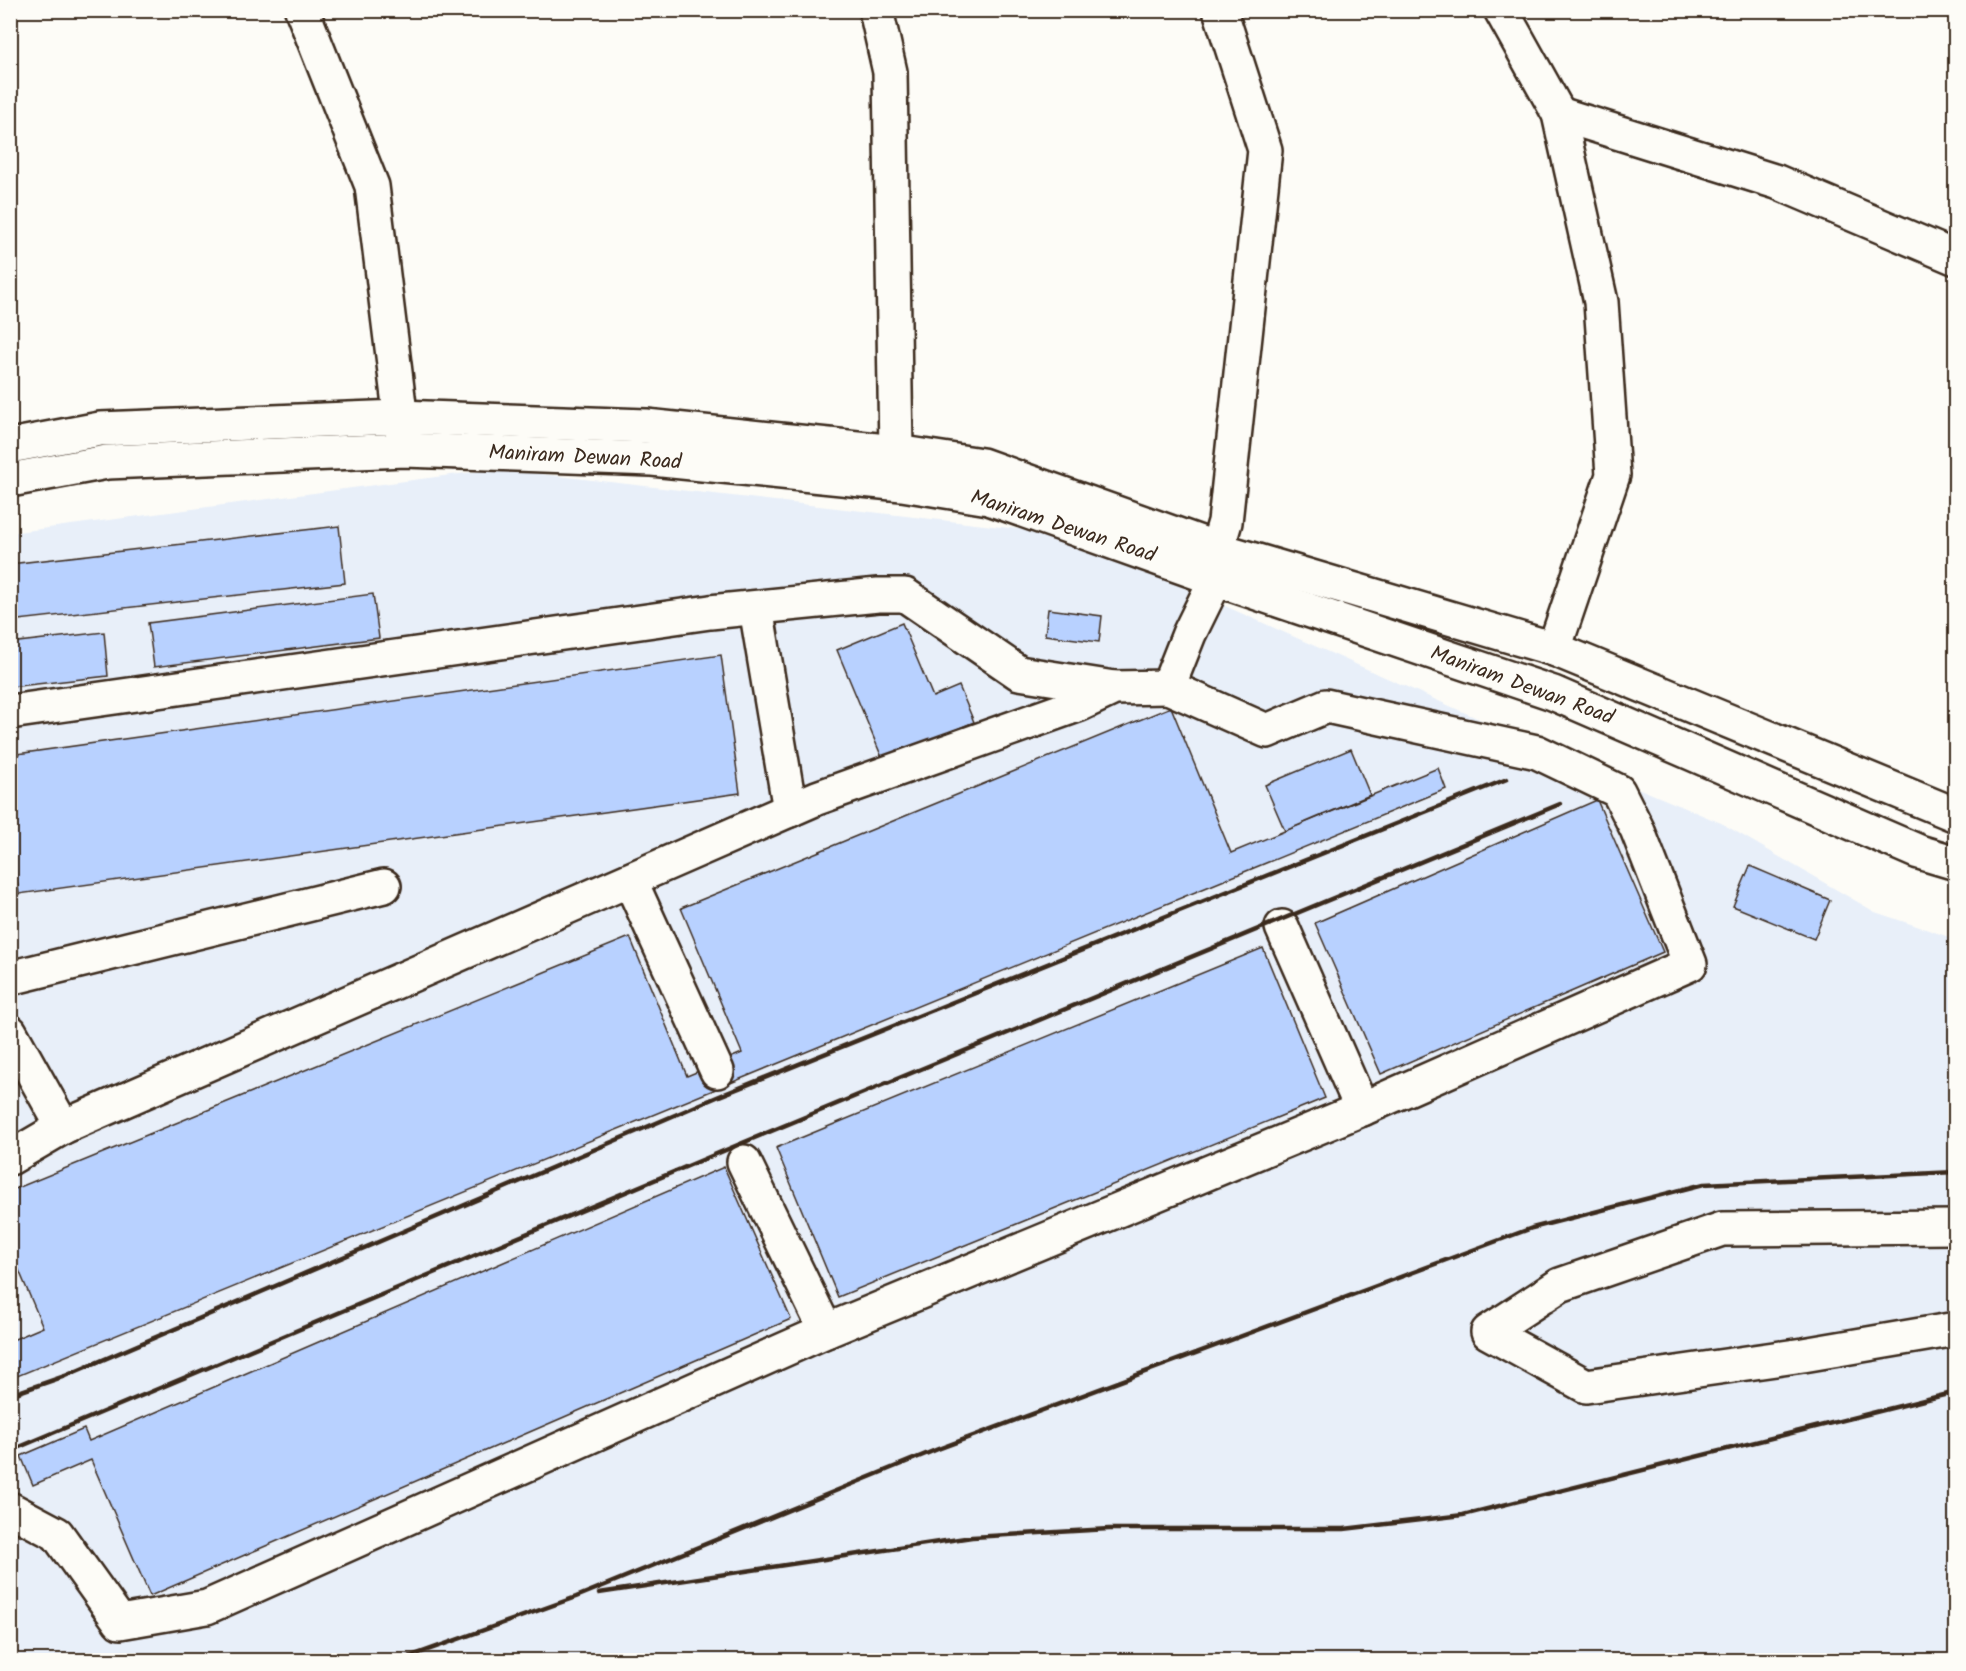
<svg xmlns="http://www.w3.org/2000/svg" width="1966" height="1671" font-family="Kalam,sans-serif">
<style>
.built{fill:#e8eff9}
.building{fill:#b8d1ff;stroke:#3b2a1e;stroke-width:1.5}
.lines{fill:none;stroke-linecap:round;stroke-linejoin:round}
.minor-casing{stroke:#3b2a1e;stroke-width:38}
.major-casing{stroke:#3b2a1e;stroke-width:38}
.minor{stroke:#fdfcf7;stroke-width:33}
.major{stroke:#fdfcf7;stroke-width:33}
.rail{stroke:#3b2a1e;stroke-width:4.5}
.labels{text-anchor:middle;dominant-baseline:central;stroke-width:4.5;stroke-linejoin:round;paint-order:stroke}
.street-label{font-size:21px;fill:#3b2a1e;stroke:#fdfcf7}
</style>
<rect width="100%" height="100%" fill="#fdfcf7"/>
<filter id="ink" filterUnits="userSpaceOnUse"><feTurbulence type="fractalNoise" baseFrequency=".0167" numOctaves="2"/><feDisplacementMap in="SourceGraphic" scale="12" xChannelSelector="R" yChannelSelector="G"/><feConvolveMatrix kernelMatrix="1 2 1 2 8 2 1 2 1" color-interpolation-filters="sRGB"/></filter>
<g filter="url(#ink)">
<!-- built -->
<path class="built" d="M497 469 1063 534 1571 760 1721 823 1875 912 1955 939V1660H11L10 533Z"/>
<!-- building -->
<g class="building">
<path d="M339 526 345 583 10 621V564Z"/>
<path d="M373 594 379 638 154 667 148 623Z"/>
<path d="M1048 609 1102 616 1099 642 1045 635Z"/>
<path d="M902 623 933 697 959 686 974 722 883 760 837 650Z"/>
<path d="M104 632 108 676 10 687V643Z"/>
<path d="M721 655 740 793 19 894 10 832V755Z"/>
<path d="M1171 707 1231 853 1438 768 1446 789 10 1379V1341L43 1327 10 1249V1191L630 937 687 1076 742 1053 681 908Z"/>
<path d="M1351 749 1370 795 1285 831 1265 785Z"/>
<path d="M1597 800 1663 952 1381 1074 1315 923Z"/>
<path d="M1750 866 1830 900 1814 939 1733 906Z"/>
<path d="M1263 948 1325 1098 838 1297 776 1148Z"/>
<path d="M724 1167 791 1319 150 1596 91 1460 33 1485 21 1456 84 1429 89 1441Z"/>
</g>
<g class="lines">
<defs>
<g id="minor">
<path d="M302 10 372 186 404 445"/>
<path d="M876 10 890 72 896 452"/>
<path d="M1501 10 1559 114 1601 302 1613 475 1554 649"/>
<path d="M1559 114 1777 182 1956 258"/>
<path d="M756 608 790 810"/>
<path d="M10 712 710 612 878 595H905L1019 673 1114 688"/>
<path d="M630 880 717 1071"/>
<path d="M1282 927 1362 1109"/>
<path d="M10 978 384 886"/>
<path d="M10 1032 63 1127"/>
<path d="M10 1158 63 1127 817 798 1080 704 1114 688 1168 687 1189 634 1216 579 1217 549 1225 522 1265 150 1220 10"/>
<path d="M744 1162 826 1331"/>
<path d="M1956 1227 1722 1229 1560 1285 1488 1332 1586 1386 1803 1355 1956 1329"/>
<path d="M10 1509 57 1534 120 1622 207 1607 826 1331 1362 1109 1690 964 1637 829 1618 791 1537 752 1326 706 1267 731 1168 687"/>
</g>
<g id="major">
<path d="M10 446 100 429 399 417 646 426 896 452 982 465 1217 549 1554 649 1956 815"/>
<path d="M10 480 107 462 405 450 652 459 902 484 989 498 1216 579 1553 693 1919 852 1956 863"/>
</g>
</defs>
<!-- minor casing -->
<use href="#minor" class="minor-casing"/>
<!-- major casing -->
<use href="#major" class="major-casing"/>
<!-- minor -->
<use href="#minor" class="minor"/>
<!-- major -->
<use href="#major" class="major"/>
<!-- rail -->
<g class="rail">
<path d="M10 1395 65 1376 717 1097 1507 779"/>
<path d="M10 1451 740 1144 1560 804"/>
<path d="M599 1593 972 1537 1109 1529H1344L1463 1515 1956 1392"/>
<path d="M400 1660 576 1597 938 1449 1532 1228 1704 1184 1956 1172"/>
</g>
</g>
</g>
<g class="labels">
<!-- street labels -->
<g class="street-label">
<text transform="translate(585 458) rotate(3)">Maniram Dewan Road</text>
<text transform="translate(1063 527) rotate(18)">Maniram Dewan Road</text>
<text transform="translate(1522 686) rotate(20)">Maniram Dewan Road</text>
</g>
</g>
<!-- margin -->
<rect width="1966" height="1671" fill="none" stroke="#fdfcf7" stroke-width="36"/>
<rect x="18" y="18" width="1930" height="1635" fill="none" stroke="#3b2a1e" stroke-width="2" filter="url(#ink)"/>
</svg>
